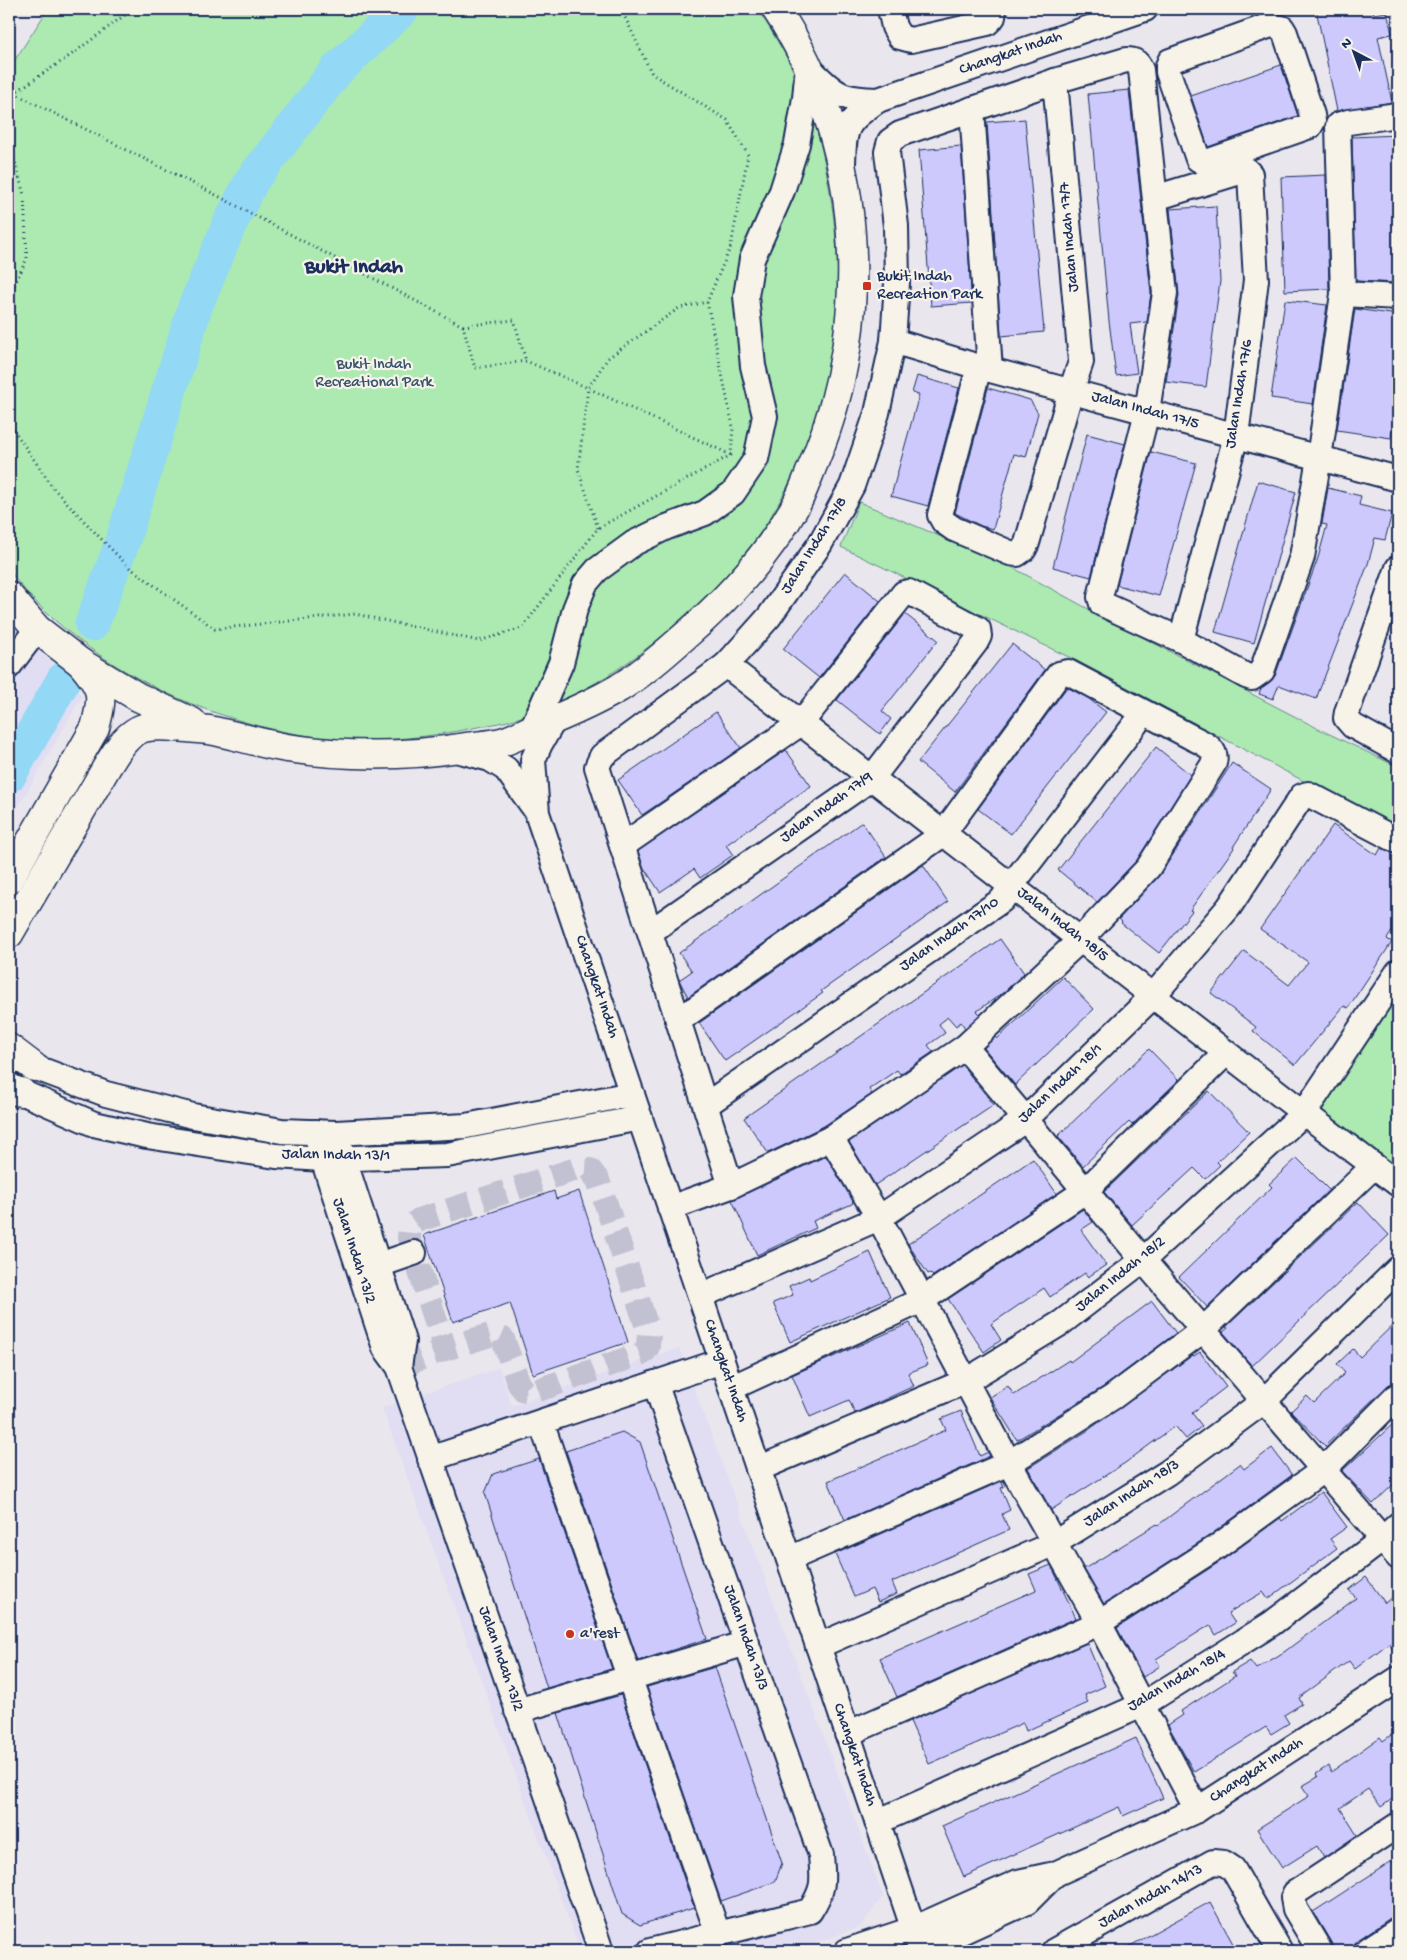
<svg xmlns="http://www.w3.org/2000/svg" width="1407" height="1960" font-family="'Gochi Hand',sans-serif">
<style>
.built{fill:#e1ddf2}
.green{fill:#aceab1;stroke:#648c88}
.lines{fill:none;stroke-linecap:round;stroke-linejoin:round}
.river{stroke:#93d8f5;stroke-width:35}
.building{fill:#cdc9fc;stroke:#1b2f5e}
.minor-tunnel{stroke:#c1c1d1;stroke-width:24;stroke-dasharray:24 12;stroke-linecap:butt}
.minor-casing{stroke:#1b2f5e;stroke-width:28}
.major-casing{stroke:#1b2f5e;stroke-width:31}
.path{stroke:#1b2f5e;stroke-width:3;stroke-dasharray:1 4;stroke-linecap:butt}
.minor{stroke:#f7f3e8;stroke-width:24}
.major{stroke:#f7f3e8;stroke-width:28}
.poi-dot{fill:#c8321e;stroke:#f7f3e8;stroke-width:2}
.labels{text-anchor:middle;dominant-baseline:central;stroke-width:4.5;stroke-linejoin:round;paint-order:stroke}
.street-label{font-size:16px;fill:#1b2f5e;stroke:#f7f3e8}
.poi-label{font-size:16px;fill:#1b2f5e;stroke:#f7f3e8;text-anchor:start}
.park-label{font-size:16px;fill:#38546f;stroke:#f7f3e8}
.district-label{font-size:21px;font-weight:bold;fill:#1b2f5e;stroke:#f7f3e8}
</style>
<rect width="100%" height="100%" fill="#eae6ee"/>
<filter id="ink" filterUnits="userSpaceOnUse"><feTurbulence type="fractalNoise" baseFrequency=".02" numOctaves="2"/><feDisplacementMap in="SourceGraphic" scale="10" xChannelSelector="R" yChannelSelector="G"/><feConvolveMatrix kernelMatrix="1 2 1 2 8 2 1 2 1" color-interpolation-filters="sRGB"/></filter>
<g filter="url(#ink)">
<!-- built -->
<g class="built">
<path d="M9 618 82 696 9 823Z"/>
<path d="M679 1348 883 1896 861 1926 795 1951H580L382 1408 499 1368 512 1406Z"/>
</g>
<!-- green -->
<g class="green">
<path d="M48 9H757C779 41 805 87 815 124 825 158 831 194 835 229 837 253 839 277 838 301 833 379 806 466 762 530 737 568 703 600 669 630 624 669 573 700 515 719 502 723 487 725 473 728 382 747 308 744 219 714 143 689 56 636 9 570V69Z"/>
<path d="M859 502 1008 565 1092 611 1319 729 1398 767V831L1077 661 841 547Z"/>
<path d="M1398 989V1175L1309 1114Z"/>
</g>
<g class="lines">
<!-- river -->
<g class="river">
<path d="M92 624 122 543 195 307 230 223 252 180 336 71 402 9"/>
<path d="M9 775 64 679"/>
</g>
</g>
<!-- building -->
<g class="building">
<path d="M1316 9H1372L1374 14 1387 12 1392 34 1378 37 1392 102 1337 111Z"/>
<path d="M1281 65 1298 116 1208 147 1191 96Z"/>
<path d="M1129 90 1151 293 1147 322 1130 324 1137 373 1116 376 1109 321 1088 94Z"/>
<path d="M1025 119 1044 332 1001 336 987 122Z"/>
<path d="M1398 135V283L1356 281 1352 137Z"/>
<path d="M961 146 972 303 931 306 919 150Z"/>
<path d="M1326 175 1329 289 1285 291 1281 177Z"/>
<path d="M1216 206 1220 281 1206 387 1166 382 1179 295 1170 209Z"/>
<path d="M1285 300 1327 305 1313 404 1271 398Z"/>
<path d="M1355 309 1398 315V387L1391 438 1337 430Z"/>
<path d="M917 376 959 388 928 506 891 496 919 395 912 393Z"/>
<path d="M988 388 1030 400 1038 413 1026 457 1014 454 993 529 981 526 955 513Z"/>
<path d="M1087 434 1125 444 1091 577 1053 567Z"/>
<path d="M1151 452 1196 463 1159 596 1117 585Z"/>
<path d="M1258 481 1296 492 1254 643 1215 632Z"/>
<path d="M1328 488 1361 496 1359 505 1392 513 1385 540 1375 538 1368 564 1316 699 1279 685 1273 699 1259 694 1261 688 1270 682 1275 676 1318 558 1327 525 1322 524Z"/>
<path d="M845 572 880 601 819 678 783 649Z"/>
<path d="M905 614 938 640 882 711 891 719 880 734 837 700Z"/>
<path d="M1012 644 1045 670 955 792 918 762Z"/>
<path d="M1067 687 1089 699 1106 712 1011 834 978 809Z"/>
<path d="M716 712 741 748 642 815 618 780Z"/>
<path d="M1156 747 1191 775 1137 860 1097 902 1058 870Z"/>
<path d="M786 750 811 786 726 845 733 855 700 878 694 869 660 892 644 868 638 851Z"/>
<path d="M1232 763 1271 789 1233 847 1234 848 1190 910 1192 911 1159 953 1121 923 1122 922 1119 919 1160 875Z"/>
<path d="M862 822 886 857 688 997 679 980 692 971 679 953Z"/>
<path d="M1333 825 1377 855 1381 848 1398 855V922L1387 939 1392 942 1348 1008 1344 1006 1295 1065 1253 1031 1256 1027 1211 993 1244 951 1289 985 1308 962 1260 929Z"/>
<path d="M923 865 948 902 821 991 823 993 725 1061 699 1023Z"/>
<path d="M1000 939 1024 973 1004 992 977 1011 980 1014 965 1028 961 1022 956 1026 948 1017 939 1024 945 1033 928 1045 933 1052 900 1074 897 1070 869 1089 872 1094 824 1126 768 1153 744 1118Z"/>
<path d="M1063 977 1094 1009 1015 1085 984 1048 995 1037 997 1039Z"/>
<path d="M1149 1049 1179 1080 1132 1125 1129 1122 1083 1166 1058 1136Z"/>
<path d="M962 1065 994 1105 875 1185 849 1142Z"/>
<path d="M1209 1091 1249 1132 1217 1162 1220 1165 1205 1179 1194 1168 1132 1225 1104 1192Z"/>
<path d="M826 1156 853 1201 852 1204 813 1221 816 1228 757 1255 732 1200Z"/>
<path d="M1297 1158 1329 1190 1207 1307 1179 1277 1272 1187 1269 1184Z"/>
<path d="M1033 1159 1057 1194 933 1276 930 1273 928 1274 908 1244Z"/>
<path d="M554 1191 556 1199 579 1191 628 1342 533 1374 510 1303 453 1322 424 1235Z"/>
<path d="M1358 1202 1389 1235 1252 1366 1223 1332 1228 1328 1226 1327Z"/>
<path d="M1083 1209 1093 1222 1081 1230 1106 1265 1088 1277 1085 1273 1050 1297 1044 1288 991 1324 1001 1340 984 1352 948 1299Z"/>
<path d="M870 1252 890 1297 790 1342 773 1303 793 1295 789 1286 809 1277 810 1280Z"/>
<path d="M1152 1301 1176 1333 1105 1386 1017 1440 990 1397 1008 1386 1014 1395 1069 1360 1070 1362Z"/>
<path d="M1398 1320V1382L1388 1385 1325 1446 1291 1411 1307 1396 1314 1403 1345 1373 1337 1364 1353 1349 1360 1357Z"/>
<path d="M910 1323 928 1365 908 1373 914 1386 855 1413 849 1400 810 1417 792 1375Z"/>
<path d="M1200 1352 1226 1387 1192 1413 1202 1426 1186 1439 1175 1426 1125 1463 1051 1510 1028 1468 1087 1431 1193 1355 1194 1356Z"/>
<path d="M961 1411 980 1456 988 1452 990 1456 845 1520 828 1481 946 1430 941 1419Z"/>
<path d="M1398 1414V1480L1373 1504 1342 1471 1393 1424 1391 1421Z"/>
<path d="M622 1432 640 1442 707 1639 638 1661 566 1451Z"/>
<path d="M1272 1448 1292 1475 1209 1536 1104 1604 1084 1569 1157 1524 1158 1525 1240 1464 1244 1469Z"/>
<path d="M539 1459 612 1669 547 1688 485 1493 493 1474Z"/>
<path d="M1002 1481 1004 1487 1001 1488 1010 1510 1002 1514 1009 1530 892 1582 897 1594 878 1602 872 1589 854 1597 835 1554Z"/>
<path d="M1321 1492 1347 1527 1330 1539 1337 1548 1268 1599 1263 1592 1228 1613 1235 1623 1216 1635 1210 1625 1156 1659 1160 1666 1143 1677 1117 1628 1224 1559 1280 1518 1282 1521Z"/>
<path d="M1051 1565 1076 1618 897 1697 880 1658 1036 1590 1029 1574Z"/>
<path d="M1366 1577 1385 1603 1392 1597 1398 1605V1656L1389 1643 1355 1669 1349 1661 1299 1698 1302 1704 1284 1715 1289 1723 1271 1734 1266 1727 1194 1772 1168 1725 1183 1715 1181 1711 1235 1676 1232 1672 1250 1661 1256 1669 1284 1652 1356 1598 1349 1590Z"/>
<path d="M1087 1643 1105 1686 1085 1695 1088 1703 1026 1731 1023 1723 929 1764 910 1721Z"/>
<path d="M715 1667 782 1863 775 1882 721 1901 647 1687Z"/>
<path d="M621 1695 694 1908 640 1925 622 1914 558 1713Z"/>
<path d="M1398 1730V1795L1381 1807 1368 1789 1340 1808 1357 1835 1324 1858 1317 1846 1282 1868 1257 1829 1309 1796 1302 1786 1318 1777 1316 1774 1328 1766 1331 1772 1380 1737 1383 1741Z"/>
<path d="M1136 1738 1163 1798 1123 1816 1119 1807 964 1877 942 1826Z"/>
<path d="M1392 1861 1398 1870V1916L1390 1918 1358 1940 1354 1944 1352 1951H1334L1332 1944 1313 1912Z"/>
<path d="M1210 1902 1237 1951H1121L1164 1927Z"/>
</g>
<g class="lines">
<!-- minor-tunnel -->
<path class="minor-tunnel" d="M399 1367 445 1349 493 1334 503 1339 519 1384 524 1390 535 1391 643 1353 648 1347 649 1333 598 1180 590 1170 576 1169 419 1220 410 1227 409 1238 445 1349"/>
<defs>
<g id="minor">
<path d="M890 9 894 27 900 37 911 40 987 23 993 17 994 9"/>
<path d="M1271 25 1282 28 1285 33 1312 115 1313 121 1310 126 1209 161 1203 162 1198 159 1168 72V66L1170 61Z"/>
<path d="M812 71C837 96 842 99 878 100"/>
<path d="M972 109 990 370"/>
<path d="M843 164C844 125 846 123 878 100L1145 9"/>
<path d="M1155 198 1246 170 1250 174 1256 280 1236 436 1181 640"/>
<path d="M1343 294 1398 297"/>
<path d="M893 341 979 367 1398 479"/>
<path d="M979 367 940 515 944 522 954 529 1010 553 1017 554 1024 549 1027 543 1071 391 1081 362 1055 81"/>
<path d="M1398 568 1347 712 1346 718 1353 726 1398 751"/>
<path d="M726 665 1304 1113 1398 1184"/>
<path d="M9 666 37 629"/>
<path d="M554 720 540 744 533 760 537 813 921 1951"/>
<path d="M532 729 561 663 575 609 585 584 597 570 634 543 667 527 705 513 733 493 756 459 765 416 753 366 746 296 752 259 782 191 797 144 805 98 808 65"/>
<path d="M456 750 490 759 506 769 535 809"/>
<path d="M622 846 801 723 904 593 909 592 978 629 979 636 976 642 872 778 650 932"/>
<path d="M965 1047 1143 1260 1398 1557"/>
<path d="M18 1059 34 1067 106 1094 193 1116 282 1131 336 1133 466 1126 632 1094"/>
<path d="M9 1085 21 1092 94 1124 147 1136 276 1156 323 1159 447 1155 640 1118"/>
<path d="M706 1105 1002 900 1011 886 1144 713"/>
<path d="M316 1132 323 1159 385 1348 399 1367 601 1951"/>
<path d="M831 1138 879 1218 1009 1463 1099 1623 1197 1810"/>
<path d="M339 1144 403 1341 399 1367"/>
<path d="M731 1186 597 767 602 756 726 665 769 617 820 544 852 486 877 413 893 341 897 283 896 226 887 152 890 141 900 134 1055 81 1126 60C1135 60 1138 62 1141 70L1165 293 1147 412 1100 597 1102 604 1109 607 1181 640 1246 676 1252 678 1262 671 1302 557 1319 458 1343 294 1338 125 1348 122 1398 115"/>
<path d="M670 1208 731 1186 831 1138 965 1047 1080 940 1148 868 1214 763C1218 748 1203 743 1191 737L1068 672 1059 674 943 834 679 1020"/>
<path d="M379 1265 414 1253"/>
<path d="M700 1296 879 1218 1025 1120 1153 996 1229 907 1302 796 1308 794 1398 841"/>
<path d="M731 1388 922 1300 1085 1191 1226 1053"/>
<path d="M541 1422 718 1934"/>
<path d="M430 1459 722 1361"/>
<path d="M758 1469 966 1381 1061 1323 1143 1260 1304 1113 1398 972"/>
<path d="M789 1559 1009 1463 1113 1397 1203 1330 1374 1166"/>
<path d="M818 1646 1053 1544 1167 1473 1264 1401 1398 1269"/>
<path d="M517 1711 747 1643"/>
<path d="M847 1734 1099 1623 1217 1547 1323 1470 1398 1395"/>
<path d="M877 1822 1142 1705 1271 1624 1383 1539 1398 1525"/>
<path d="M650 1951 810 1911C825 1887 823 1882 821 1855L655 1383"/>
<path d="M847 1951 913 1929 1018 1882 1055 1874 1197 1810 1398 1679"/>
<path d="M920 1951 1027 1902 1055 1874"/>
<path d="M1054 1951 1213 1862 1224 1863 1233 1869 1280 1951"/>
<path d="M1320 1951 1295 1909 1293 1898 1295 1893 1398 1825"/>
<path d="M1366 1951 1398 1930"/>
</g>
<g id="major">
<path d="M9 596 37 629 81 663 138 697 192 722"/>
<path d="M9 879 95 728C104 694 103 689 81 663"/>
<path d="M9 934 108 765C117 751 126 734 143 728 155 725 165 726 176 727 187 728 199 729 209 730 236 735 261 744 287 748 347 757 406 757 466 747 478 745 493 745 505 741 517 737 529 730 541 725 568 714 595 702 619 688 640 675 659 659 677 643 724 603 768 557 797 503 804 489 809 474 815 460 875 315 863 141 776 9"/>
<path d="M9 1048 34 1067"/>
<path d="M9 1090 21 1092"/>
</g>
</defs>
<!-- minor casing -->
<use href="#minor" class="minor-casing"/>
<!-- major casing -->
<use href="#major" class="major-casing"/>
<!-- path -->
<g class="path">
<path d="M14 93 218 196 463 326 475 368 526 361 588 388 731 455"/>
<path d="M9 123 14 93 71 55 133 9"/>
<path d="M9 139 24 195 27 258 9 297"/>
<path d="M463 326 514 320 526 361"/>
<path d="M9 411 11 426 54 489 106 544 130 568 215 629 355 614 479 641 522 628 598 528 731 455 733 427 707 302 731 246 748 155 727 120 652 74 621 9"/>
<path d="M598 528 578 469 588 388 608 358 679 308 707 302"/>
</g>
<!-- minor -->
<use href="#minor" class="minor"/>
<!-- major -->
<use href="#major" class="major"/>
</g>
</g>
<!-- markers -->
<g class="poi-dot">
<rect x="862" y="281" width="10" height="10" rx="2.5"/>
<circle cx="570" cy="1634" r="5"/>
</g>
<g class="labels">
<!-- street labels -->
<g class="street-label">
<text transform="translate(1011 54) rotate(-19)">Changkat Indah</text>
<text transform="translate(1070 237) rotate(-95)">Jalan Indah 17/7</text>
<text transform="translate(1240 394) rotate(-81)">Jalan Indah 17/6</text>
<text transform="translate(1145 411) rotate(15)">Jalan Indah 17/5</text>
<text transform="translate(815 546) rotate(-58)">Jalan Indah 17/8</text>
<text transform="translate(827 808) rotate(-36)">Jalan Indah 17/9</text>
<text transform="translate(1062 925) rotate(38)">Jalan Indah 18/5</text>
<text transform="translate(950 935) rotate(-35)">Jalan Indah 17/10</text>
<text transform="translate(596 987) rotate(71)">Changkat Indah</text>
<text transform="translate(1061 1084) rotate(-43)">Jalan Indah 18/1</text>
<text transform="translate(336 1156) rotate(1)">Jalan Indah 13/1</text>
<text transform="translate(353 1251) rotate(72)">Jalan Indah 13/2</text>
<text transform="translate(1121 1275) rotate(-39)">Jalan Indah 18/2</text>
<text transform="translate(725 1371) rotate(71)">Changkat Indah</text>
<text transform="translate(1132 1494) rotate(-33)">Jalan Indah 18/3</text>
<text transform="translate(745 1638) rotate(71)">Jalan Indah 13/3</text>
<text transform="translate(500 1659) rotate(71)">Jalan Indah 13/2</text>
<text transform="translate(1177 1681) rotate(-30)">Jalan Indah 18/4</text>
<text transform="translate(854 1755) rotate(71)">Changkat Indah</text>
<text transform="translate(1257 1771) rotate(-33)">Changkat Indah</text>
<text transform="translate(1151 1897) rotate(-29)">Jalan Indah 14/13</text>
</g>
<!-- poi labels -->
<g class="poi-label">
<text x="877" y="277">Bukit Indah<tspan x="877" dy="18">Recreation Park</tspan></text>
<text x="580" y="1634">a'rest</text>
</g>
<!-- park labels -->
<g class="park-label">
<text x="374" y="365">Bukit Indah<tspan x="374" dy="18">Recreational Park</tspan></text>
</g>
<!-- district labels -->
<g class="district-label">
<text x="354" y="268">Bukit Indah</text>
</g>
</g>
<!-- margin -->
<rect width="1407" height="1960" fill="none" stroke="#f7f3e8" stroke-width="30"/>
<rect x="15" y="15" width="1377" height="1930" fill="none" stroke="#1b2f5e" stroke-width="2" filter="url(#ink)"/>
<!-- north arrow -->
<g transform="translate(1354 52) rotate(319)" stroke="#f7f3e8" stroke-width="4" paint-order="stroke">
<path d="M0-4L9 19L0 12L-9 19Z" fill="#1b2f5e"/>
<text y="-8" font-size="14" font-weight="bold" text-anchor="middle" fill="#1b2f5e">N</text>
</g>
</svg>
